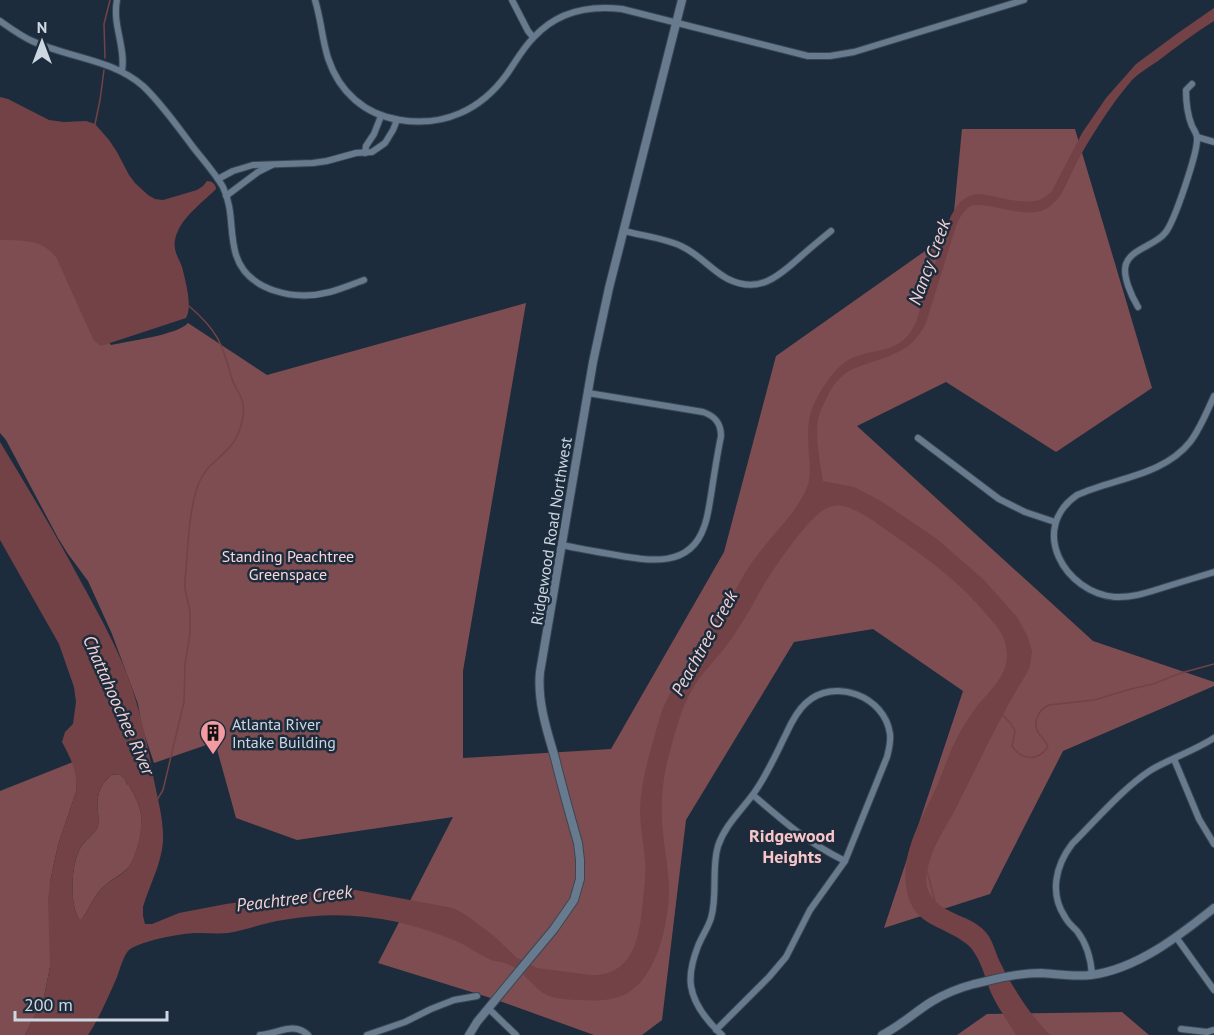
<svg xmlns="http://www.w3.org/2000/svg" width="1214" height="1035" font-family="'PT Sans',sans-serif">
<style>
.forest{fill:#7e4d51}
.water{fill:#734247;fill-rule:evenodd}
.lines{fill:none;stroke-linecap:round;stroke-linejoin:round}
.stream{stroke:#734247;stroke-width:1.5}
.minor-casing{stroke:#394754;stroke-width:8}
.tertiary-casing{stroke:#394754;stroke-width:10}
.minor{stroke:#687b8e;stroke-width:6}
.tertiary{stroke:#687b8e;stroke-width:8}
.labels{text-anchor:middle;dominant-baseline:central;stroke-width:5;stroke-linejoin:round;paint-order:stroke}
.street-label{font-size:16px;fill:#cdd7e1;stroke:#1c2c3c}
.park-label{font-size:16px;fill:#f9d7d9;stroke:#1c2c3c}
.poi-label{font-size:16px;fill:#cdd7e1;stroke:#1c2c3c;text-anchor:start}
.water-label{font-size:18px;font-style:italic;fill:#f4d2d3;stroke:#1c2c3c}
.neighbourhood-label{font-size:18px;font-weight:bold;fill:#f9c5c8;stroke:#1c2c3c}
</style>
<rect width="100%" height="100%" fill="#1c2c3c"/>
<!-- forest -->
<g class="forest">
<path d="M962 129H1075L1152 388 1056 452 946 382 857 426 1093 641 1214 682V686L1063 751 990 894 884 928 963 691 873 629 794 642 686 820 662 1020 642 1035H594L494 999 378 963 453 817 297 840 236 818 215 742 154 763 142 727 138 704 112 634 88 581 68 554 58 538 6 440 0 433V233L27 238 54 248 74 295 111 345C129 341 177 335 188 323L267 375 526 303 463 671V758L611 749 724 552 776 356 952 232Z"/>
<path d="M73 762 77 776 76 792 58 845 50 882V967L44 997 25 1035H0V791Z"/>
<path d="M119 774 125 779 127 785H129C134 795 140 804 141 815 144 828 136 859 128 868 120 876 110 880 102 888 93 897 89 909 82 919H79C69 903 71 863 81 847 85 840 96 833 98 826 99 822 98 817 98 812 96 797 99 786 111 775Z"/>
<path d="M1122 1012 1149 1035H957L987 1014Z"/>
</g>
<!-- water -->
<g class="water">
<path d="M1214 8V21C1195 33 1176 47 1158 61 1149 67 1139 73 1132 80 1120 94 1109 109 1099 125 1090 139 1081 153 1074 168 1067 182 1062 198 1049 207 1029 223 983 198 969 207 963 211 959 219 956 226L926 323C911 354 887 356 858 367 844 372 835 381 828 395 825 402 821 408 819 416 814 435 820 462 823 481L854 487 881 501 937 539 983 579 1017 617 1028 637 1032 651 1030 666 1027 673C1002 713 982 756 961 798 951 820 935 840 929 863 926 874 924 884 930 894 942 916 973 914 988 935 994 944 996 955 1001 964 1012 987 1032 1017 1050 1035H1016C1008 1022 999 1009 992 995 985 979 981 957 968 945 946 926 914 927 907 892 899 854 922 819 937 786 944 769 950 750 959 734 963 726 969 718 974 710 988 691 1012 674 1006 647 1004 634 996 625 987 615 961 583 929 560 895 536 880 526 865 513 847 507 841 505 835 505 829 507 809 514 770 574 759 593 749 612 737 632 724 649 714 661 703 672 695 685 682 705 675 732 669 755 663 776 661 798 662 820 663 842 668 864 669 885 670 919 658 977 626 994 612 1001 595 1001 580 1000 569 1000 553 999 543 993 531 985 522 969 507 964 498 960 498 963 489 959 478 954 468 946 456 941 400 917 343 909 283 920 264 923 246 930 228 933 219 934 209 933 200 933 186 932 137 941 128 951 123 957 120 969 117 977 108 997 100 1017 88 1035H25L44 997 50 967 48 899 50 882 58 845 76 792C78 772 71 759 62 742L65 732 73 724 76 702 74 687 59 644 0 540V442C28 488 55 533 80 580 97 611 114 641 127 674 139 706 147 741 153 775 157 797 164 819 163 842 161 865 149 886 143 907V916L145 924H152L179 913 226 904 333 889 356 890 453 908 466 915 494 936 517 958 537 968 591 975C635 976 640 934 643 899 644 888 646 875 645 863 644 845 640 827 640 809 641 779 651 749 659 720 670 683 698 656 717 623 731 600 742 574 759 553 775 532 797 512 807 487 811 477 810 466 809 456 807 423 807 411 826 383 833 373 841 363 852 358 879 347 902 354 916 322L950 218C957 205 963 195 979 194 998 196 1021 205 1039 200 1044 198 1048 195 1052 191L1082 133 1106 98 1136 64 1178 33ZM119 774 125 779 127 785H129C134 795 140 804 141 815 143 828 136 859 128 868 121 876 110 880 102 888 93 897 89 909 82 919H79C69 903 71 863 81 847 85 840 96 833 98 826 99 822 99 817 98 812 96 797 99 786 111 775Z"/>
<path d="M0 97 8 99 49 120 64 122 86 121 95 124 109 140 117 152 129 175 135 183 148 195 155 199 163 200 197 190 203 186 207 181C212 181 216 184 216 189 204 201 184 216 178 231 175 236 174 244 175 249 176 255 180 261 182 267 185 279 193 307 186 318L101 346 94 341 56 257C40 238 22 241 0 240Z"/>
</g>
<g class="lines">
<!-- stream -->
<g class="stream">
<path d="M105 58 104 24 110 0"/>
<path d="M95 124 100 100 104 70"/>
<path d="M1002 714 1011 724 1015 731 1012 746C1022 761 1038 761 1048 747 1046 740 1044 740 1040 735 1031 724 1038 710 1049 705L1094 700 1131 689 1153 684 1181 673 1214 664"/>
<path d="M157 800 163 790 184 702 185 664 190 634V611L185 589V581C188 551 188 513 198 485 206 463 224 458 235 440 241 430 246 411 242 400 240 393 234 386 232 379 222 343 218 331 189 306"/>
<path d="M927 871 935 901"/>
</g>
<defs>
<g id="minor">
<path d="M117 0C112 25 126 47 122 71"/>
<path d="M315 0C321 19 322 39 328 58 339 92 365 115 400 120 444 127 481 110 507 74 516 61 523 48 534 37 557 12 589 5 622 9L808 56H830L854 52 1024 0"/>
<path d="M512 0 528 31 533 37"/>
<path d="M0 21C10 28 21 36 32 41 69 58 112 59 143 86 162 104 177 126 193 147 203 160 215 173 223 187 234 210 229 232 236 255 248 292 296 301 330 292 341 289 353 284 364 280"/>
<path d="M1197 137 1214 142"/>
<path d="M365 153 366 146 374 134 381 116"/>
<path d="M218 179 233 171 253 165 313 163 327 161 356 153 372 152 385 143 393 130 397 120"/>
<path d="M226 196 258 172 272 165"/>
<path d="M624 231C643 236 666 238 683 247 700 255 712 271 728 279 758 294 778 277 799 258 809 249 820 240 831 231"/>
<path d="M1138 307C1132 297 1122 276 1126 264 1131 249 1156 245 1165 233 1174 223 1198 152 1197 138 1197 134 1194 130 1192 126 1187 114 1186 102 1186 90L1192 84"/>
<path d="M1214 396C1207 412 1200 429 1190 442 1163 476 1114 478 1077 495 1028 529 1065 593 1115 597 1133 598 1149 592 1165 587 1181 582 1198 577 1214 572"/>
<path d="M918 438 999 499 1025 512 1055 522"/>
<path d="M562 545C580 549 598 552 616 555 650 561 690 568 704 527 708 517 709 506 711 495 714 475 717 456 721 436 721 423 715 416 703 412L588 393"/>
<path d="M1174 759 1199 819 1214 844"/>
<path d="M753 795C783 821 808 843 845 861"/>
<path d="M1176 937 1214 990"/>
<path d="M1092 975C1091 959 1087 944 1077 931 1073 927 1068 923 1065 917 1049 893 1056 865 1072 844 1096 820 1123 788 1151 770 1171 758 1194 751 1214 738"/>
<path d="M488 1008 516 1035"/>
<path d="M1181 1029 1207 1032 1214 1030"/>
<path d="M716 1030 769 977 786 957 810 910 845 861 887 757C889 749 891 742 890 734 885 696 834 677 806 703 797 711 791 723 786 734 776 754 767 775 754 793 741 811 725 825 718 846 711 869 718 894 711 918 708 928 702 936 698 946 693 959 689 973 691 986 694 1006 708 1022 722 1035"/>
<path d="M260 1035C278 1034 293 1021 308 1035"/>
<path d="M367 1035 405 1022 431 1009 454 1000 477 996"/>
</g>
<g id="tertiary">
<path d="M469 1035 477 1022 534 953 554 929 574 900 580 879V860L578 843C570 815 562 787 555 758 547 731 537 701 540 672L593 362 609 288 682 0"/>
<path d="M882 1035C900 1026 915 1012 931 1002 944 994 959 988 974 984 995 979 1018 973 1041 973 1058 974 1074 977 1091 975 1137 969 1179 936 1214 908"/>
</g>
</defs>
<!-- minor casing -->
<use href="#minor" class="minor-casing"/>
<!-- tertiary casing -->
<use href="#tertiary" class="tertiary-casing"/>
<!-- minor -->
<use href="#minor" class="minor"/>
<!-- tertiary -->
<use href="#tertiary" class="tertiary"/>
</g>
<!-- icons -->
<defs>
<symbol id="building-pin" viewBox="-11 -11 22 30"><path d="M0 17L-7.5 6A9.5 9.5 0 1 1 7.5 6Z" fill="#f49aa2" stroke="#1c2c3c"/><path d="M-4-6H4V6H1V3H-1V6H-4ZM-2.5-4.3h1.7v1.8h-1.7ZM.8-4.3h1.7v1.8H.8ZM-2.5-1h1.7V.8h-1.7ZM.8-1h1.7V.8H.8Z" fill="#111"/></symbol>
</defs>
<g fill-rule="evenodd">
<use href="#building-pin" x="198" y="718" width="30" height="40"/>
</g>
<g class="labels">
<!-- street labels -->
<g class="street-label">
<text transform="translate(551 531) rotate(-81)">Ridgewood Road Northwest</text>
</g>
<!-- park labels -->
<g class="park-label">
<text x="288" y="556">Standing Peachtree<tspan x="288" dy="18">Greenspace</tspan></text>
</g>
<!-- poi labels -->
<g class="poi-label">
<text x="232" y="724">Atlanta River<tspan x="232" dy="18">Intake Building</tspan></text>
</g>
<!-- water labels -->
<g class="water-label">
<text transform="translate(929 262) rotate(-70)">Nancy Creek</text>
<text transform="translate(704 643) rotate(-61)">Peachtree Creek</text>
<text transform="translate(119 705) rotate(66)">Chattahoochee River</text>
<text transform="translate(294 898) rotate(-7)">Peachtree Creek</text>
</g>
<!-- neighbourhood labels -->
<g class="neighbourhood-label">
<text x="792" y="835">Ridgewood<tspan x="792" dy="21">Heights</tspan></text>
</g>
</g>
<!-- north arrow -->
<g transform="translate(42 42)" stroke="#1c2c3c" stroke-width="4.5" paint-order="stroke">
<path d="M0-4.5L10 22L0 15L-10 22Z" fill="#cdd7e1"/>
<text y="-9" font-size="16" font-weight="bold" text-anchor="middle" fill="#cdd7e1">N</text>
</g>
<!-- scale -->
<path d="M15 1011v9h152v-9" fill="none" stroke="#cdd7e1" stroke-width="3"/>
<text x="24" y="1011" font-size="18" fill="#cdd7e1" stroke="#1c2c3c" stroke-width="4.5" paint-order="stroke">200 m</text>
</svg>
